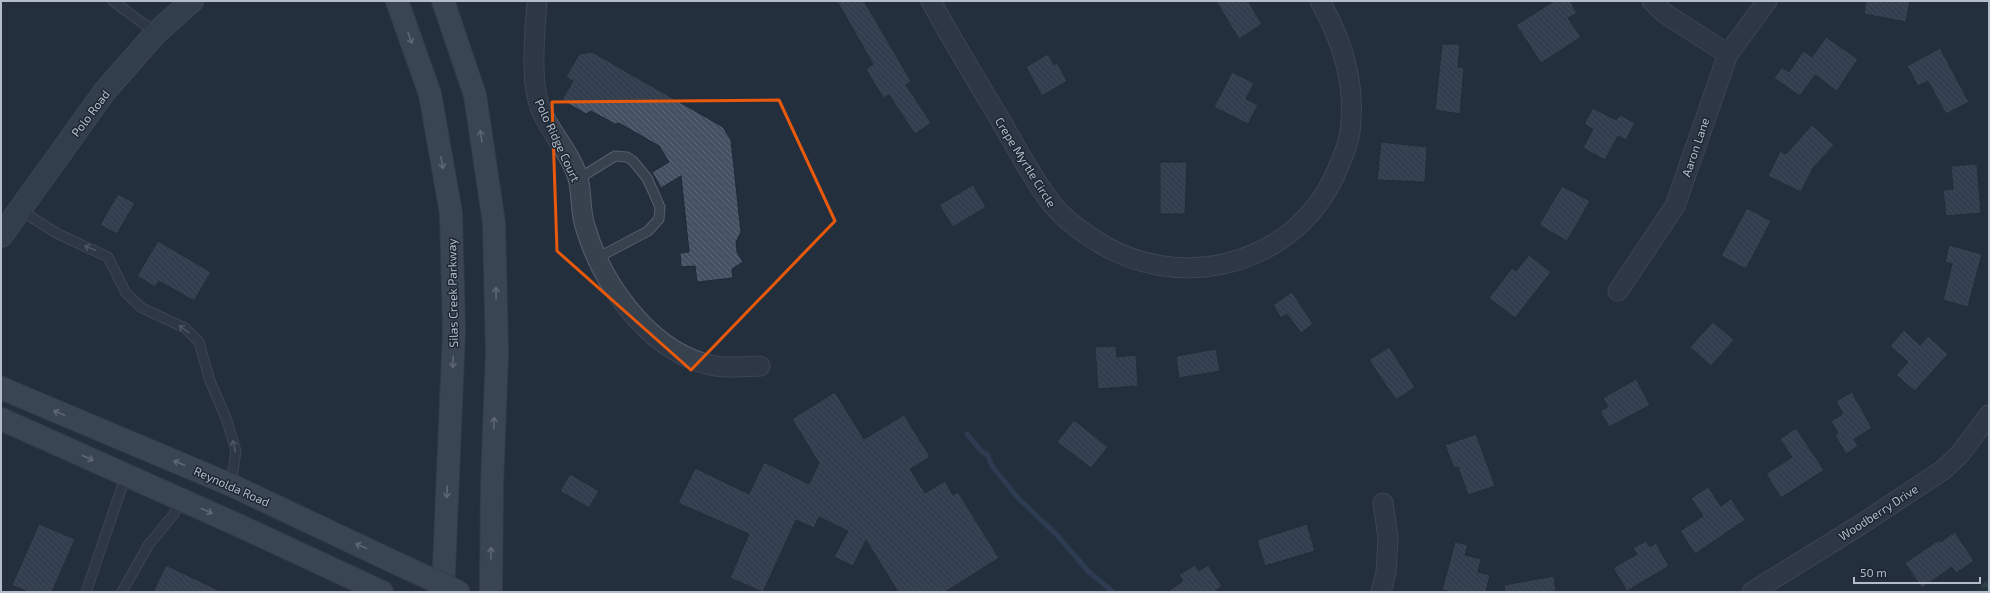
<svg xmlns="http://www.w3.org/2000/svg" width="1990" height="593" font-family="'Exo 2',sans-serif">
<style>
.forest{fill:url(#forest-firs)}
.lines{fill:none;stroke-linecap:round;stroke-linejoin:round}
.stream{stroke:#394c67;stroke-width:5}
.building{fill:url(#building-back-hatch);stroke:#1f2835}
.service-casing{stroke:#565f6c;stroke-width:11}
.minor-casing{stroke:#565f6c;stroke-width:21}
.secondary-casing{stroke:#565f6c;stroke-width:24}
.primary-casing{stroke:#414a57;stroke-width:24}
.service{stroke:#38414e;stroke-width:9}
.minor{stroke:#38414e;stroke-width:19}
.secondary{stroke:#465061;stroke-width:22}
.primary{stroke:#56606e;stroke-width:22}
.primary-bridge-casing{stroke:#414a57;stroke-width:24;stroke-linecap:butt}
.primary-bridge{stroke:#56606e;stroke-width:22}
.oneway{stroke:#a1aab7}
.oneway2{stroke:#7c8592}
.marked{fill:none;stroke:#e8590c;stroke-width:3;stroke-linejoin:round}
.labels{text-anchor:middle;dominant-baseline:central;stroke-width:3;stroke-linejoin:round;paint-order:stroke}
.street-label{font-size:12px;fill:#b4bcc9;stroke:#1d2633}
</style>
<defs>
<pattern id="forest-firs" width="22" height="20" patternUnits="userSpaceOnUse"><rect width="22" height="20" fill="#263c3f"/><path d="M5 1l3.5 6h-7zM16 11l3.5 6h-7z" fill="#435659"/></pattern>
<pattern id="building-back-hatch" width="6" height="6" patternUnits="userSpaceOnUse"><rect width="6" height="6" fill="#455162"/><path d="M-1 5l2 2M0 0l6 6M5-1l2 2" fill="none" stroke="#5d6877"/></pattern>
</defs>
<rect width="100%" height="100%" fill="#242f3e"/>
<!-- forest -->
<path class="forest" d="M1989 579V592H1971Z"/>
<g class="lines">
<!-- stream -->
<path class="stream" d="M967 434 982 452 987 454 992 466 1017 497 1058 536 1088 571 1113 592"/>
</g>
<!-- building -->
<g class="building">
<path d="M837 1H864L911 81 906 85 931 123 915 134 889 95 883 98 866 69 873 64Z"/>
<path d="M1216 1H1248L1262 24 1239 39Z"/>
<path d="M1554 1H1570L1577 13 1568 18 1581 37 1541 63 1516 25Z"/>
<path d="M1866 1H1910L1906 22 1864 14Z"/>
<path d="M1826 37 1858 59 1837 91 1815 75 1800 96 1774 78 1782 67 1789 72 1803 51 1812 57Z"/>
<path d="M1442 44H1460L1458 67 1464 68 1460 114 1435 110Z"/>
<path d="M1940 48 1969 102 1946 114 1928 81 1918 86 1907 66Z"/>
<path d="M592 52 723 127 731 140 741 232 736 242 737 252 743 262 732 269 733 278 697 282 695 266 681 267 680 253 689 252 681 176 661 188 652 172 669 162 659 146 619 123 615 124 591 111 586 114 562 100 573 81 566 77 579 54Z"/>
<path d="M1048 54 1054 65 1057 63 1067 81 1042 96 1026 67Z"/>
<path d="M1232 72 1254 83 1246 99 1258 105 1248 124 1214 107Z"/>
<path d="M1593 108 1616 120 1620 115 1635 123 1626 140 1618 136 1605 160 1583 148 1593 129 1584 124Z"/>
<path d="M1812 125 1834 145 1813 168 1801 192 1768 176 1780 151 1786 154Z"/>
<path d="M1381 142 1427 147 1425 182 1377 180Z"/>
<path d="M1160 162H1187L1185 214H1160Z"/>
<path d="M1977 164 1981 213 1946 216 1943 190 1953 189 1951 166Z"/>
<path d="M973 185 986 207 953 227 939 205Z"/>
<path d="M1562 186 1590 201 1567 241 1539 225Z"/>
<path d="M118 194 135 203 117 234 100 225Z"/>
<path d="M1747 208 1771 221 1746 269 1721 256Z"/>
<path d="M158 241 211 272 194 301 159 281 155 287 137 276Z"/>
<path d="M1949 245 1982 254 1968 307 1943 300 1952 264 1945 262Z"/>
<path d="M1529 255 1551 272 1515 318 1489 298 1512 268 1516 271Z"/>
<path d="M1292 292 1313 324 1301 333 1287 314 1281 318 1273 305Z"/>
<path d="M1713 322 1734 340 1711 366 1690 347Z"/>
<path d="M1904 330 1920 345 1928 336 1948 354 1915 391 1896 375 1908 362 1890 346Z"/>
<path d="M1116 346 1117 357 1136 355 1138 386 1098 389 1095 347Z"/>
<path d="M1389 347 1415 387 1396 400 1369 360Z"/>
<path d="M1216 349 1220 371 1179 378 1176 356Z"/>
<path d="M1636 379 1650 405 1609 427 1600 411 1608 407 1603 398Z"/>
<path d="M835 392 864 439 904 415 930 457 910 469 925 493 945 481 953 495 958 492 999 558 945 592H898L866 540 853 566 834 557 848 531 819 517 814 528 796 520 763 592 730 578 749 534 678 503 695 468 749 494 764 462 809 484 819 463 792 419Z"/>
<path d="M1852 392 1872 428 1854 439 1858 446 1846 454 1835 435 1838 433 1831 421 1843 414 1836 401Z"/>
<path d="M1074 420 1108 447 1091 468 1057 442Z"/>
<path d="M1796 428 1824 470 1781 498 1766 474 1792 457 1780 439Z"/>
<path d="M1476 434 1495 486 1468 495 1458 467 1454 468 1445 445Z"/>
<path d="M570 474 599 491 589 508 560 491Z"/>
<path d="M1708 487 1721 506 1731 499 1745 520 1695 554 1680 531 1703 516 1691 498Z"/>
<path d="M39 524 75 539 52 592H28L12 585Z"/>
<path d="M1307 524 1315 551 1265 566 1257 540Z"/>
<path d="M1955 532 1974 561 1956 573 1952 567 1922 588 1905 563 1939 540 1940 542Z"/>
<path d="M1646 541 1650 547 1656 543 1669 566 1627 591 1613 568 1637 554 1633 548Z"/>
<path d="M1455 542 1468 545 1465 555 1481 559 1478 572 1490 575 1486 592H1452L1442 590Z"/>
<path d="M166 565 222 592H153Z"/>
<path d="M1195 565 1199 571 1208 565 1222 586 1214 592H1167L1183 581 1179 575Z"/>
<path d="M1554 576 1556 592H1505L1504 585Z"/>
</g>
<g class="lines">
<defs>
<g id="service">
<path d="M113 1 156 33"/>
<path d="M578 179 615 156 627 157 633 161 647 178 660 207 659 219 648 231 597 258"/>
<path d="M20 210 58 234 108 257 126 293 142 308 185 328 199 342 210 381 226 418 236 451 231 485"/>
<path d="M86 592 126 475"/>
<path d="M122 592 149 544 174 514 181 499"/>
</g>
<g id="minor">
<path d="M537 1C535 33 529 83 542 112 552 135 571 154 578 178 582 193 580 211 585 226 601 282 646 346 703 363 721 369 741 367 760 366"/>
<path d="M931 1C952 40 975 78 998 116 1015 145 1031 177 1052 204 1062 217 1078 229 1092 238 1175 295 1292 268 1335 175 1341 161 1348 147 1350 132 1356 84 1343 42 1320 1"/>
<path d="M1652 1 1664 13 1728 54"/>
<path d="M1618 291 1675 206 1728 54 1767 1"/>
<path d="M1381 592 1386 573 1388 538 1383 503"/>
<path d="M1752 592 1860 525 1943 470 1960 454 1989 415"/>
</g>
<path id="secondary" d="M1 236 105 91 156 33 192 1"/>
<g id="primary">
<path d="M397 1 430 94 451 213 454 331 443 592"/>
<path d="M443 1 475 95 494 223 497 353 492 483 491 592"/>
<path d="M1 388 231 485 396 563"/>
<path d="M1 419 240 526 382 592"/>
</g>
</defs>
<!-- service casing -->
<use href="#service" class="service-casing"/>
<!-- minor casing -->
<use href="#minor" class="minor-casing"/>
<!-- secondary casing -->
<use href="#secondary" class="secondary-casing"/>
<!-- primary casing -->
<use href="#primary" class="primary-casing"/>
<!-- service -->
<use href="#service" class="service"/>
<!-- minor -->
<use href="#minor" class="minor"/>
<!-- secondary -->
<use href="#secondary" class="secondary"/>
<!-- primary -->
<use href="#primary" class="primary"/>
<defs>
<path id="primary-bridge" d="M396 563 459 592"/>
</defs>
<!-- primary-bridge casing -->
<use href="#primary-bridge" class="primary-bridge-casing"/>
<!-- primary-bridge -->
<use href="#primary-bridge" class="primary-bridge"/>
</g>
<!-- one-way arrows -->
<defs><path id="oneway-shaft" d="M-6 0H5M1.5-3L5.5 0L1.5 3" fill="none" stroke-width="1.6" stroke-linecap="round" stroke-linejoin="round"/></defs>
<g class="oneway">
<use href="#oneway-shaft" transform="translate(410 38) rotate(70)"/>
<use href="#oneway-shaft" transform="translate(481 136) rotate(-99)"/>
<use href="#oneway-shaft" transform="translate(442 163) rotate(80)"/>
<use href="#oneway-shaft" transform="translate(496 293) rotate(-91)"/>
<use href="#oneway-shaft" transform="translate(453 362) rotate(93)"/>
<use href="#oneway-shaft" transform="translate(59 413) rotate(-157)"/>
<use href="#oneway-shaft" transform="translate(494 423) rotate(-88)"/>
<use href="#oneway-shaft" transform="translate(88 458) rotate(24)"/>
<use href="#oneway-shaft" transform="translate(179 463) rotate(-157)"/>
<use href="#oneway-shaft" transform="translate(447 492) rotate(93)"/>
<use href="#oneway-shaft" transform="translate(207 511) rotate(24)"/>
<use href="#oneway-shaft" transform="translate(361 546) rotate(-155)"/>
<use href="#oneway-shaft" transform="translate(491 553) rotate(-89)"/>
</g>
<g class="oneway2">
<use href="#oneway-shaft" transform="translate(90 248) rotate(-158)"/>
<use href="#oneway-shaft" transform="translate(184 329) rotate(-144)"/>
<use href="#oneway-shaft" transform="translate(234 446) rotate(-103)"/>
</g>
<!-- marked area -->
<path d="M0 0H1990V593H0ZM779 100 835 221 691 370 557 251 552 102Z" fill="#242f3e" fill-opacity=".55" fill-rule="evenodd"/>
<path class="marked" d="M779 100 835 221 691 370 557 251 552 102Z"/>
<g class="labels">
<!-- street labels -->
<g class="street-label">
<text transform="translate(90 113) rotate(-53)">Polo Road</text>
<text transform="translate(558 140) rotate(65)">Polo Ridge Court</text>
<text transform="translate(1695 147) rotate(-71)">Aaron Lane</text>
<text transform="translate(1026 162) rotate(58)">Crepe Myrtle Circle</text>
<text transform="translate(452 293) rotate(-91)">Silas Creek Parkway</text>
<text transform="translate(232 486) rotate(24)">Reynolda Road</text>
<text transform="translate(1878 512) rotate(-33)">Woodberry Drive</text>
</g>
</g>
<!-- border -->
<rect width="1990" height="593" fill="none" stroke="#b4bcc9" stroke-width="4"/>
<!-- scale -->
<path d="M1854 577v6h126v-6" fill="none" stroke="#b4bcc9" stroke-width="2"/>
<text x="1860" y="577" font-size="12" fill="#b4bcc9" stroke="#1d2633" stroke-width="3" paint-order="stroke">50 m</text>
</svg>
